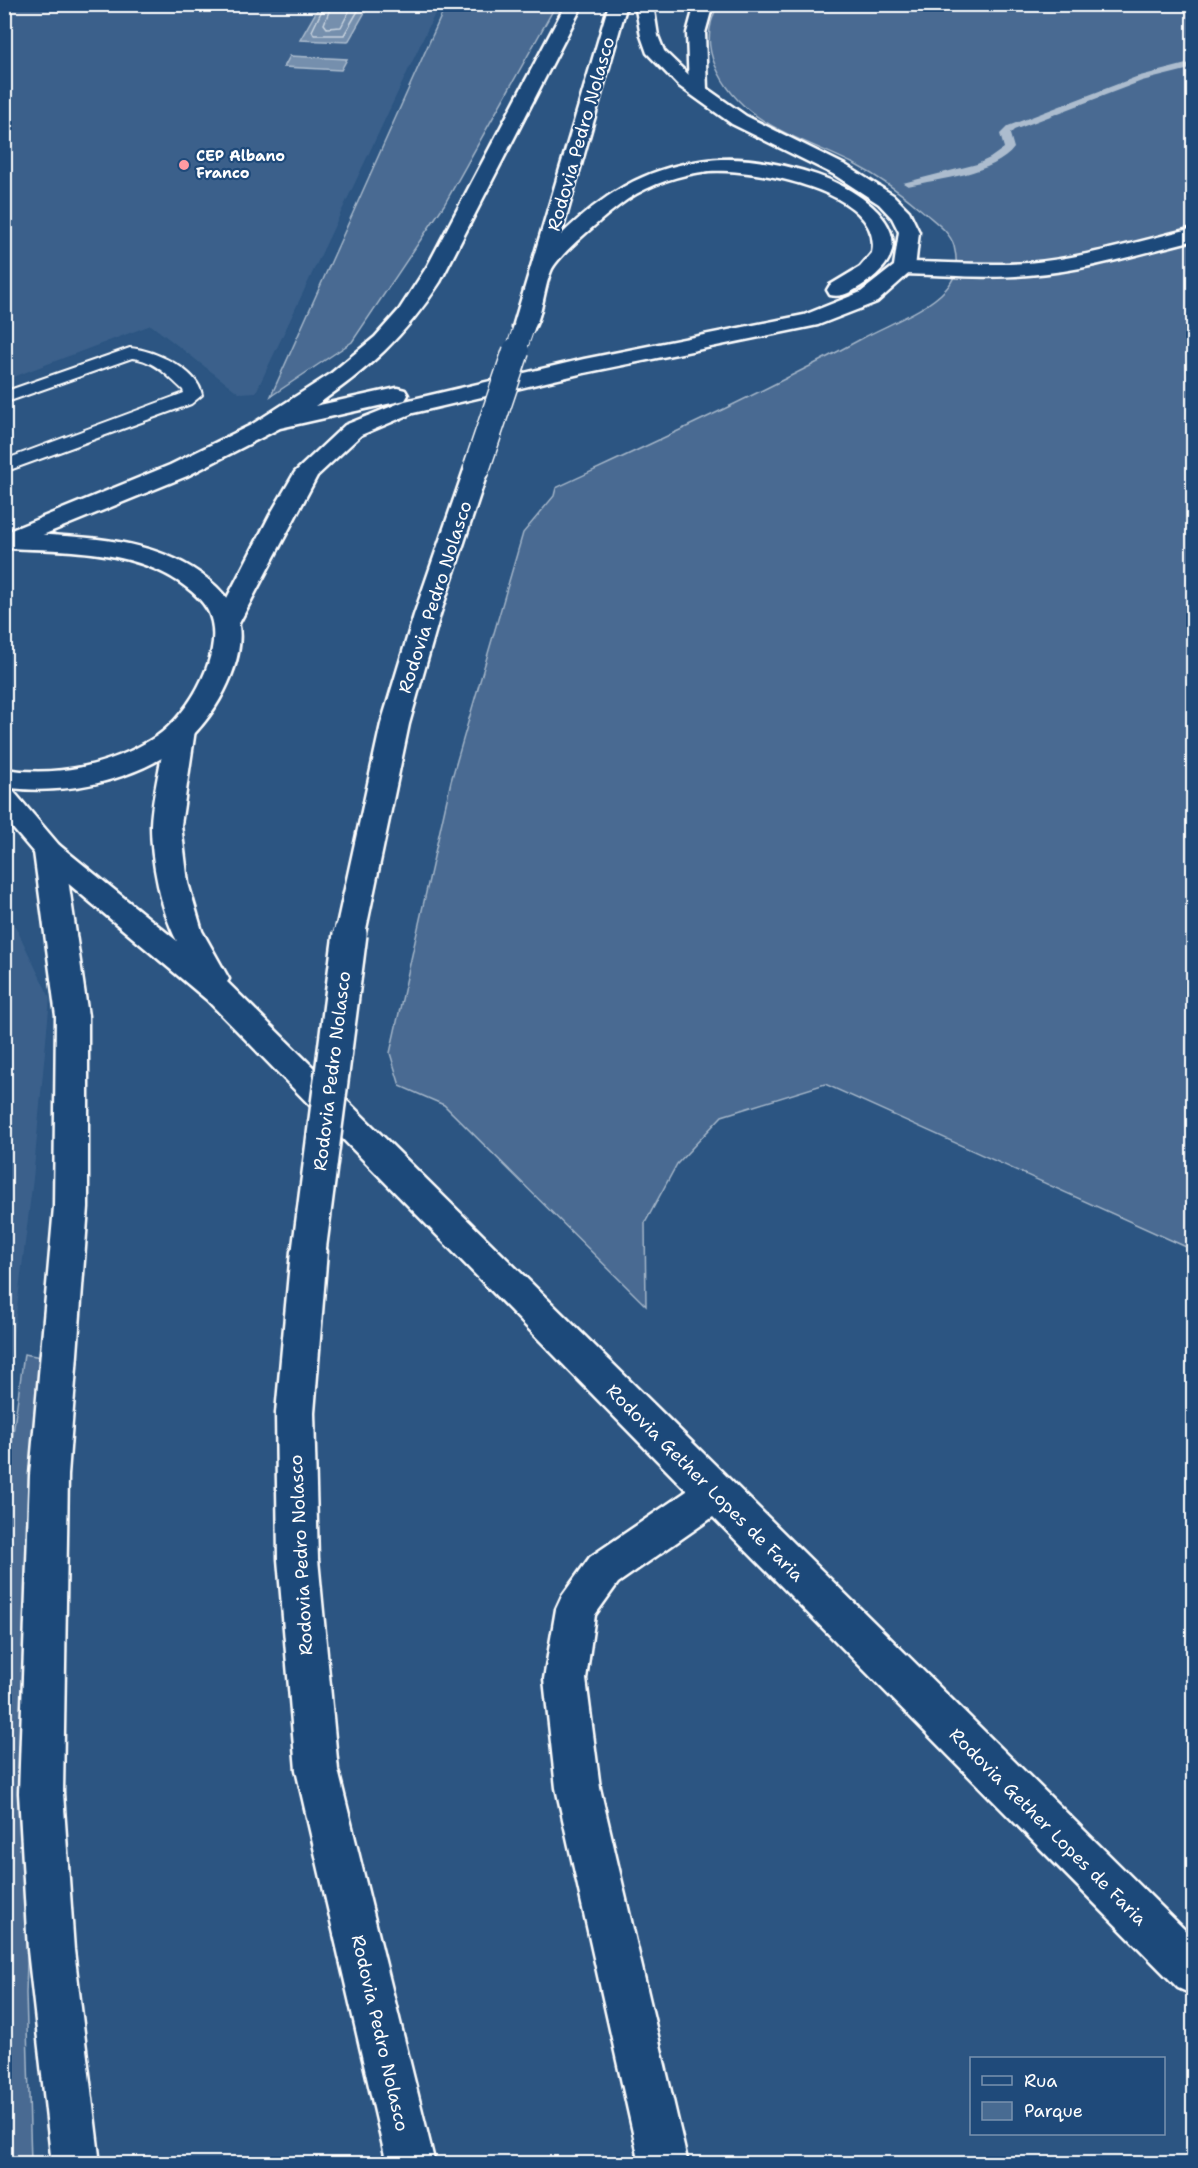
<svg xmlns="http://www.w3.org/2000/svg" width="1198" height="2168" font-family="'Shantell Sans',sans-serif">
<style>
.built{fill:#3b618b}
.green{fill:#486b92;stroke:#a4b5c8;stroke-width:1.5}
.water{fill:#748fad;stroke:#acbcce;stroke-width:1.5}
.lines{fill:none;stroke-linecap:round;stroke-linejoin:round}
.shore{stroke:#c7d2de;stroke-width:1.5}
.stream{fill:#acbcce;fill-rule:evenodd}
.service-casing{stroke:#fff;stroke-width:4}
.minor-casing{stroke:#fff;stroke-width:5}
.tertiary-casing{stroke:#fff;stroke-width:5}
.secondary-casing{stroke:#fff;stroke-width:5}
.trunk-casing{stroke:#fff;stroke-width:5}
.service{fill:#1f4a7a;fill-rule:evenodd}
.minor{fill:#1f4a7a;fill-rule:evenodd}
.tertiary{fill:#1f4a7a;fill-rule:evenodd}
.secondary{fill:#1f4a7a;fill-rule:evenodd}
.trunk{fill:#1f4a7a;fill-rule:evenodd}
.trunk-bridge-far2-casing{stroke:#fff;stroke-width:22;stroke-linecap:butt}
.trunk-bridge-far1-casing{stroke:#fff;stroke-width:29;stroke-linecap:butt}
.trunk-bridge-casing{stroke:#fff;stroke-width:38;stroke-linecap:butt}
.trunk-bridge-far2{stroke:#1f4a7a;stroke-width:20}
.trunk-bridge-far1{stroke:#1f4a7a;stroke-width:26}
.trunk-bridge{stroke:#1f4a7a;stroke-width:33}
.poi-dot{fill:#ff9aa2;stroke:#1f4a7a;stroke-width:2}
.labels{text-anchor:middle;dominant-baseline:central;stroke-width:4.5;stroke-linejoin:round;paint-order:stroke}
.far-poi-label{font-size:15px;font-weight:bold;fill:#fff;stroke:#1f4a7a;text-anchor:start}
.street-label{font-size:18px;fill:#fff;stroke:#1f4a7a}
</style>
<rect width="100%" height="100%" fill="#2c5582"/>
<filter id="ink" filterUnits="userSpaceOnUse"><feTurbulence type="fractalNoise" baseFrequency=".0167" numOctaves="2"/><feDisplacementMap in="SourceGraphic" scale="12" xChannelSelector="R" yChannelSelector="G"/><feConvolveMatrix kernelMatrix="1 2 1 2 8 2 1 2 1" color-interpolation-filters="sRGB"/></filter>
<g filter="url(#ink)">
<!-- built -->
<g class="built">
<path d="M5 5H439L256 392 239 393 151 325 5 380Z"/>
<path d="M5 905 50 998 33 1179 5 1403Z"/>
</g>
<!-- green -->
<g class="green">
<path d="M446 5H556L444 205 352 342 271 396Z"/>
<path d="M718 5H1193V1250L825 1084 722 1116 677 1164 645 1223 646 1306 444 1105 400 1086 390 1053 451 781 523 533 554 496 556 488C659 440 762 393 861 339 888 324 926 311 946 289 958 276 958 262 954 246 950 232 935 222 925 213 903 194 879 177 854 164 801 137 740 125 715 65 706 44 708 24 718 5Z"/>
<path d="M24 1354 47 1358 26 1993 31 2163 5 2164 4 1498Z"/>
</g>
<!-- water -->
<g class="water">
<path d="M320 5V4L369 5 348 42 300 40Z"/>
<path d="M290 56 347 59 341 70 284 67Z"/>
</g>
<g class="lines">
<!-- shore -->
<g class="shore">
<path d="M325 4 312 31 314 35H344L362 4"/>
<path d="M332 4 324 24 327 28 341 27 353 4"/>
</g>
<!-- stream -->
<path class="stream" d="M1194 62V68L1142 81 1014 130 1010 134 1014 148C995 174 938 179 908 186L903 183 977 164 990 158 1004 148 1000 134 1008 126 1136 77Z"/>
<defs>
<path id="service" d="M130 348C153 350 198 369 202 395L191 404 4 472V460L184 393 183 390C168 376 154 360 132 358L4 403V392Z"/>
<path id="minor" d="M1194 228V240C1139 254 1084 271 1028 275 987 279 945 275 904 274L897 272 893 268 897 264 904 262C945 262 987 266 1028 263 1084 258 1139 241 1194 228Z"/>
<g id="tertiary">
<path d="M695 4H713L705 33 707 90 705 94H691L689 90 687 33Z"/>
<path d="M181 721 191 724 195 730 181 825 188 883 202 931 229 979 227 982 1194 1939V1995L1178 1988 713 1517 618 1583 595 1615 586 1679 600 1788 688 2164H640L556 1788 544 1679 556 1609 562 1596 590 1557 687 1491 207 1000 39 859 4 818V790L14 792 59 845 177 941C161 911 151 860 151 825 152 798 162 758 167 730L171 724Z"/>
</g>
<path id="secondary" d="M4 533C63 536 130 535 183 563 205 575 232 595 238 621 248 662 211 725 178 748 129 782 63 796 4 787V769C58 777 111 766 157 736 189 715 229 647 207 609 197 592 175 578 157 570 111 549 54 550 4 548Z"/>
<g id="trunk">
<path d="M566 4H583L440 282C404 338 368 369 315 406L397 388 405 390 408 395 405 400 280 428 187 476 18 545 4 546V533L170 465 251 425 329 375 375 337 399 310 428 265Z"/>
<path d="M609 4H627L561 235C601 196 643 169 700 161 738 155 781 163 817 175 866 192 931 240 864 284 853 291 843 298 830 295L827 290 830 285 860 267 872 253C885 190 751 168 709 171 681 174 651 184 628 199 612 210 557 255 551 271 543 290 543 315 532 332L524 334 516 332 513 327Z"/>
<path d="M635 4H653L658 36 664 51 692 78 746 116 847 166 893 195 909 211 919 232 915 268 877 302 818 325 584 373 413 413 361 435 317 476 235 631 226 633 217 631 213 625 270 515 295 472 345 425 405 401 584 359 804 315 861 292 894 266 899 232 892 218 879 204 833 174 732 124 679 86 647 53 641 36Z"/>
<path d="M477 460 485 462 489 467 440 615 409 724 365 934 361 942 350 945 339 942 335 934 381 724 414 615 465 467 469 462Z"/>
<path d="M49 842 59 845 64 852 88 1016V1207L68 1475 63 1793 74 1950 100 2164H52L28 1950 19 1793 30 1475 54 1207 56 1016 34 852 39 845Z"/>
<path d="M309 1237 322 1241 327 1251 314 1413 318 1559 338 1770 435 2164H387L296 1770 278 1559 276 1413 291 1251 296 1241Z"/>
</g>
</defs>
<!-- service casing -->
<use href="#service" class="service-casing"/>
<!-- minor casing -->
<use href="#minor" class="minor-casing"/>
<!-- tertiary casing -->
<use href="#tertiary" class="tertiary-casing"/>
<!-- secondary casing -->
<use href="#secondary" class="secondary-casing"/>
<!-- trunk casing -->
<use href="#trunk" class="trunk-casing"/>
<!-- service -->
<use href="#service" class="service"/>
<!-- minor -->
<use href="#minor" class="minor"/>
<!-- tertiary -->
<use href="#tertiary" class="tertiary"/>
<!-- secondary -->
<use href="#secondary" class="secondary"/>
<!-- trunk -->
<use href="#trunk" class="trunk"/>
<defs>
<path id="trunk-bridge-far2" d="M515 353 524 327"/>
<path id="trunk-bridge-far1" d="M477 467 516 351"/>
<path id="trunk-bridge" d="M309 1251 350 934"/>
</defs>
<!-- trunk-bridge-far2 casing -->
<use href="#trunk-bridge-far2" class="trunk-bridge-far2-casing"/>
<!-- trunk-bridge-far1 casing -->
<use href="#trunk-bridge-far1" class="trunk-bridge-far1-casing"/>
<!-- trunk-bridge casing -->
<use href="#trunk-bridge" class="trunk-bridge-casing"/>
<!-- trunk-bridge-far2 -->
<use href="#trunk-bridge-far2" class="trunk-bridge-far2"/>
<!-- trunk-bridge-far1 -->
<use href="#trunk-bridge-far1" class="trunk-bridge-far1"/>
<!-- trunk-bridge -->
<use href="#trunk-bridge" class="trunk-bridge"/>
</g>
</g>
<!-- markers -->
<circle class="poi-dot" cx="184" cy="165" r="6"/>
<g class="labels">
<!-- far-poi labels -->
<g class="far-poi-label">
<text x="196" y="156">CEP Albano<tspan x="196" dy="17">Franco</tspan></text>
</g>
<!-- street labels -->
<g class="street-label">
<text transform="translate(581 134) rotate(-74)">Rodovia Pedro Nolasco</text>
<text transform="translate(435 597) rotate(-72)">Rodovia Pedro Nolasco</text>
<text transform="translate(332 1071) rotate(-83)">Rodovia Pedro Nolasco</text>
<text transform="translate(705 1483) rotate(45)">Rodovia Gether Lopes de Faria</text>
<text transform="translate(301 1555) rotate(-93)">Rodovia Pedro Nolasco</text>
<text transform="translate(1048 1827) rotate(45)">Rodovia Gether Lopes de Faria</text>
<text transform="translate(380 2033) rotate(77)">Rodovia Pedro Nolasco</text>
</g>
</g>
<!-- margin -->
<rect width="1198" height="2168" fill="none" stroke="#1f4a7a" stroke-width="24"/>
<rect x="12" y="12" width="1174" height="2144" fill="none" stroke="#fff" stroke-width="2" filter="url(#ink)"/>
<!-- legend -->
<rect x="970" y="2057" width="195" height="78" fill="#1f4a7a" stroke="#7992af" stroke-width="1.5"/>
<rect x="982" y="2076" width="30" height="9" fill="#1f4a7a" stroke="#7992af" stroke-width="1.5"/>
<text x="1024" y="2087" font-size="18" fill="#ffffff">Rua</text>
<rect x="982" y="2102" width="30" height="18" fill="#486b92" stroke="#7992af" stroke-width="1.5"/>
<text x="1024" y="2117" font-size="18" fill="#ffffff">Parque</text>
</svg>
